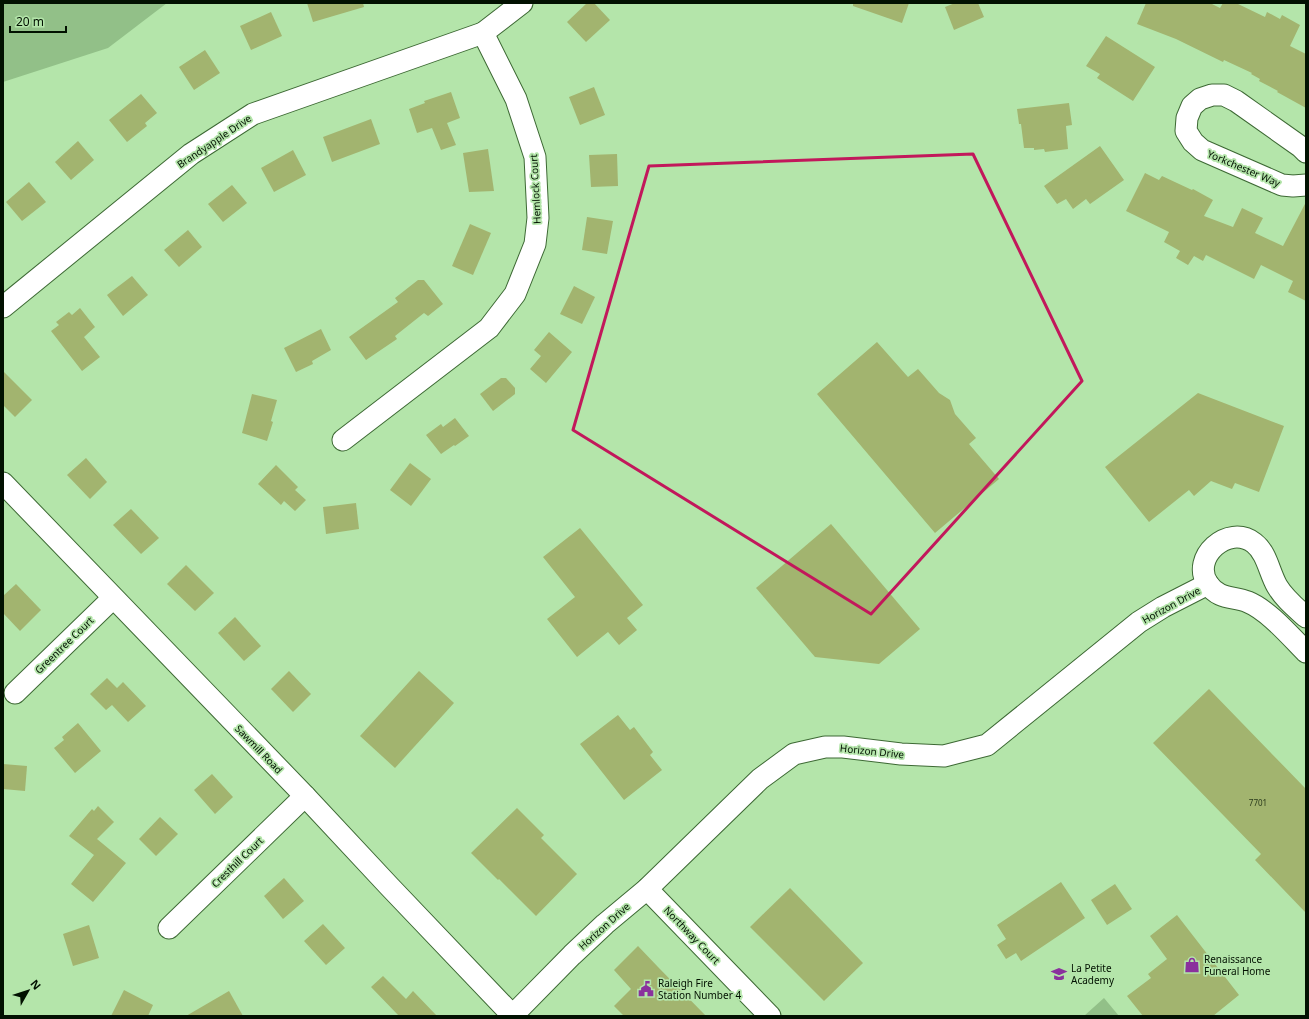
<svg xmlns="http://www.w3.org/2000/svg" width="1309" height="1019" font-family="'Noto Sans',sans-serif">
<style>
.green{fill:#92c088}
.building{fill:#a2b46f}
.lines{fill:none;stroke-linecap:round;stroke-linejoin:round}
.minor-casing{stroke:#3d6934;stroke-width:23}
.minor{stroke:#fff;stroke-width:21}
.marked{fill:none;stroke:#c2185b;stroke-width:3;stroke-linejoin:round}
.labels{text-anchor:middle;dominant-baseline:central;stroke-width:3.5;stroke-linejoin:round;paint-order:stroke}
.number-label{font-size:8px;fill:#2a3a1c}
.street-label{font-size:10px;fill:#021101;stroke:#b4e5aa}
.poi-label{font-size:10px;fill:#021101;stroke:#b4e5aa;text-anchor:start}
</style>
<rect width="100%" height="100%" fill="#b4e5aa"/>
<!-- green -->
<g class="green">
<path d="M3 3H167L108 48 3 82Z"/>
<path d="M1104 998 1119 1016H1084Z"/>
</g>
<!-- building -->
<g class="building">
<path d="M307 3H363L364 7 313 22Z"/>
<path d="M587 3H594L610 20 586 42 567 22Z"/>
<path d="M853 3H909L902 23 853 6Z"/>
<path d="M955 3H978L984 17 954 30 945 7Z"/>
<path d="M1146 3H1210L1220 8 1223 3H1236L1265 17 1267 12 1280 19 1282 15 1300 25 1290 46 1306 54V108L1277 92 1278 91 1259 81 1260 79 1251 74 1252 73 1224 60 1223 62 1176 39 1137 24Z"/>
<path d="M271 12 282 36 251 50 240 26Z"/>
<path d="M1106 36 1155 67 1133 101 1097 78 1100 74 1086 66Z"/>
<path d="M205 50 220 73 194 90 179 67Z"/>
<path d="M594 87 605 115 580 125 569 97Z"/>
<path d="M451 92 460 118 447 123 456 145 441 150 432 128 417 133 409 109 425 103 424 101Z"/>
<path d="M141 94 157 113 145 123 147 126 127 142 109 120Z"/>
<path d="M1069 103 1072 125 1066 126 1068 149 1045 152 1044 149 1034 150V148H1024L1021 124H1019L1017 109Z"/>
<path d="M371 119 380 144 332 162 323 137Z"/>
<path d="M78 141 94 160 71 180 55 162Z"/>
<path d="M1100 146 1124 180 1090 204 1086 199 1073 209 1066 199 1057 204 1044 186Z"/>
<path d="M488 149 494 191 469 192 463 153Z"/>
<path d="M293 150 306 175 274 192 261 168Z"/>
<path d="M617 154 618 186 591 187 589 155Z"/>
<path d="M1145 173 1159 180 1162 176 1192 190 1193 189 1213 200 1204 216 1233 227 1242 208 1263 218 1255 233 1283 246 1306 202V301L1288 292 1293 281 1261 265 1254 279 1206 255 1203 261 1194 256 1188 265 1176 258 1180 251 1164 242 1169 232 1126 211Z"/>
<path d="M29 182 46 202 22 221 6 202Z"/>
<path d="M232 185 247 203 223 222 208 204Z"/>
<path d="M587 217 613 221 607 254 582 250Z"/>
<path d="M470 224 491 233 473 275 452 266Z"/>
<path d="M188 230 202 247 179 267 164 250Z"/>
<path d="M132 276 148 295 123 316 107 295Z"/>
<path d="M418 280H424L443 304 428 316 424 313 395 336 397 339 366 360 349 337 398 302 395 298Z"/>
<path d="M574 286 595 297 582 324 560 314Z"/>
<path d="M80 308 95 327 84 337 100 357 82 371 51 331 59 325 56 322 69 312 72 315Z"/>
<path d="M321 329 331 350 312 361 313 364 296 372 284 348Z"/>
<path d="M549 332 572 352 546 383 530 369 541 356 534 350Z"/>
<path d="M877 342 908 377 918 369 939 393 950 400 955 414 976 438 969 444 999 479 935 533 817 394Z"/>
<path d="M3 371 32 400 15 417 3 405Z"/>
<path d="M501 378H506L515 388V394L493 411 480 394Z"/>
<path d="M1198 393 1284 426 1259 492 1235 483 1232 489 1211 481 1194 496 1189 490 1149 522 1105 467Z"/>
<path d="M252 394 277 400 271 421 273 422 267 441 242 433Z"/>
<path d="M455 418 469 436 455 446 454 445 441 454 426 435 441 424 443 427Z"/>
<path d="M86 458 107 482 90 499 67 475Z"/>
<path d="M410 463 431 479 411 506 390 490Z"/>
<path d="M276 465 298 487 295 490 306 500 295 511 284 501 281 505 258 484Z"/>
<path d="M356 503 359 529 326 534 323 507Z"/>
<path d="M131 509 159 538 141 554 113 525Z"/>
<path d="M831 524 920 629 879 664 815 657 756 588Z"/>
<path d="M580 528 643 605 627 618 637 630 619 645 608 632 577 657 547 619 575 597 543 557Z"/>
<path d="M186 565 214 593 195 611 167 584Z"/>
<path d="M16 584 41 610 20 631 3 613V596Z"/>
<path d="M235 617 261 646 244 661 218 633Z"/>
<path d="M289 671 311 694 293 712 271 689Z"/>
<path d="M419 671 454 703 395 768 360 736Z"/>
<path d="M107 678 117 688 123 682 146 706 128 722 112 705 106 710 90 694Z"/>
<path d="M1209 689 1306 789V913L1255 860 1261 854 1153 743Z"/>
<path d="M618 715 630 730 634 727 653 752 650 755 662 770 624 800 580 744Z"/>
<path d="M78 723 101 751 75 773 54 748 64 740 62 737Z"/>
<path d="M3 764 27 766 25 791 3 789Z"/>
<path d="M212 774 233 797 215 814 194 790Z"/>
<path d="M98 806 114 822 97 839 126 863 93 902 71 884 94 855 69 836 92 809 94 811Z"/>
<path d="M517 808 544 835 541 838 577 874 536 916 499 879 498 880 471 853Z"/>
<path d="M160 817 178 834 156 856 139 839Z"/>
<path d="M284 878 304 901 283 919 264 896Z"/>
<path d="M1061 882 1085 918 1021 961 1016 953 1006 959 997 945 1006 939 997 925Z"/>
<path d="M1115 884 1132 909 1107 925 1091 900Z"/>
<path d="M790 888 863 963 824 1001 750 927Z"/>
<path d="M1177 915 1239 995 1213 1016H1143L1127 996 1151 978 1148 974 1167 959 1150 936Z"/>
<path d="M323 924 345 948 326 965 304 941Z"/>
<path d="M89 925 99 958 73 966 63 934Z"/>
<path d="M638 946 658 967 706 1016H624L614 1006 631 989 614 970Z"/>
<path d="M383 976 406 999 413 991 437 1016H399L371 987Z"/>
<path d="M124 990 153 1005 148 1016H111Z"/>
<path d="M229 991 243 1016H186Z"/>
</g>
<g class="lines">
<defs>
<g id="minor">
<path d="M1306 152 1301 147 1236 101 1224 95H1212L1200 99 1192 106 1187 118 1186 131 1193 142 1202 150 1282 185 1293 186 1306 185"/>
<path d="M3 307 191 154 253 114 483 33 522 3"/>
<path d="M343 440 489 328 515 294 535 244 538 218 535 157 516 99 483 33"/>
<path d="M3 483 305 796 389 886 513 1016"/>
<path d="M1306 617C1295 607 1284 598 1277 586 1269 572 1267 553 1254 543 1228 523 1190 558 1208 584 1219 600 1233 596 1248 602 1268 610 1291 637 1306 652"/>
<path d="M15 693 113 598"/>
<path d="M647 889 770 1016"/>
<path d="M169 928 305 796"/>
<path d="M512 1016 572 955 605 924 647 889 760 779 794 754 825 747H843L901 754 944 756 987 745 1139 622 1163 607 1208 584"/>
</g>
</defs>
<!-- minor casing -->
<use href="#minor" class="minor-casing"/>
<!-- minor -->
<use href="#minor" class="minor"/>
</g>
<!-- marked area -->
<path class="marked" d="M973 154 1082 381 871 614 573 430 649 166Z"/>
<!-- icons -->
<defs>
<symbol id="shop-bare" viewBox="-9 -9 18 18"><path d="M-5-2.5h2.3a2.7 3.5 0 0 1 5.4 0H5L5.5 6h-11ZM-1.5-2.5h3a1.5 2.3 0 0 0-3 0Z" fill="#8a319d" stroke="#b4e5aa" stroke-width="2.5" paint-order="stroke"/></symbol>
<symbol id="school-bare" viewBox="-9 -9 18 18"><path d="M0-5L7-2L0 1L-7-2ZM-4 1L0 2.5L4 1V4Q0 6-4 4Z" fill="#8a319d" stroke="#b4e5aa" stroke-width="2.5" paint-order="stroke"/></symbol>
<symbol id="civic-bare" viewBox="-9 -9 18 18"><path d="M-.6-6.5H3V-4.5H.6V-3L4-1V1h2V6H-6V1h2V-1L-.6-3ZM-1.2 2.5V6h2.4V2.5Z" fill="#8a319d" stroke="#b4e5aa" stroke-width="2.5" paint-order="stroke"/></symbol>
</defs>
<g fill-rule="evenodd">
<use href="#shop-bare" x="1181" y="954" width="22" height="22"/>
<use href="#school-bare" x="1048" y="963" width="22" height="22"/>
<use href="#civic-bare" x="635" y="978" width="22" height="22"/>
</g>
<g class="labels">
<!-- number labels -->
<g class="number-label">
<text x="1258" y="802">7701</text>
</g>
<!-- street labels -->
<g class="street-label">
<text transform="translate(214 141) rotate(-34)">Brandyapple Drive</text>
<text transform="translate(1244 168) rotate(23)">Yorkchester Way</text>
<text transform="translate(535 189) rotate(-93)">Hemlock Court</text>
<text transform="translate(1171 605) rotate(-29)">Horizon Drive</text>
<text transform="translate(64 645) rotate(-44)">Greentree Court</text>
<text transform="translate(259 749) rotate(46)">Sawmill Road</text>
<text transform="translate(872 751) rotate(6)">Horizon Drive</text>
<text transform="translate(237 862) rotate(-44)">Cresthill Court</text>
<text transform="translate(604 926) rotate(-42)">Horizon Drive</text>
<text transform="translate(692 935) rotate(46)">Northway Court</text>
</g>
<!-- poi labels -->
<g class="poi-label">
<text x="1204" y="959">Renaissance<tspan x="1204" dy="12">Funeral Home</tspan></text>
<text x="1071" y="968">La Petite<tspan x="1071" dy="12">Academy</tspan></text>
<text x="658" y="983">Raleigh Fire<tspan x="658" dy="12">Station Number 4</tspan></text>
</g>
</g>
<!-- border -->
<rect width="1309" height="1019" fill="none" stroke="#021101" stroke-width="8"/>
<!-- north arrow -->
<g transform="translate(28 991) rotate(51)" stroke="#b4e5aa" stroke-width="3" paint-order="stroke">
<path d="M0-3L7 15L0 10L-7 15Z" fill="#021101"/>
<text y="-6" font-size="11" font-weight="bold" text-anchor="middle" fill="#021101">N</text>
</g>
<!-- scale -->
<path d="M10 26v6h56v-6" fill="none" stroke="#021101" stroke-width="2"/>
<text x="16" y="26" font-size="12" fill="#021101" stroke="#b4e5aa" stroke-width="3" paint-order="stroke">20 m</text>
</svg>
